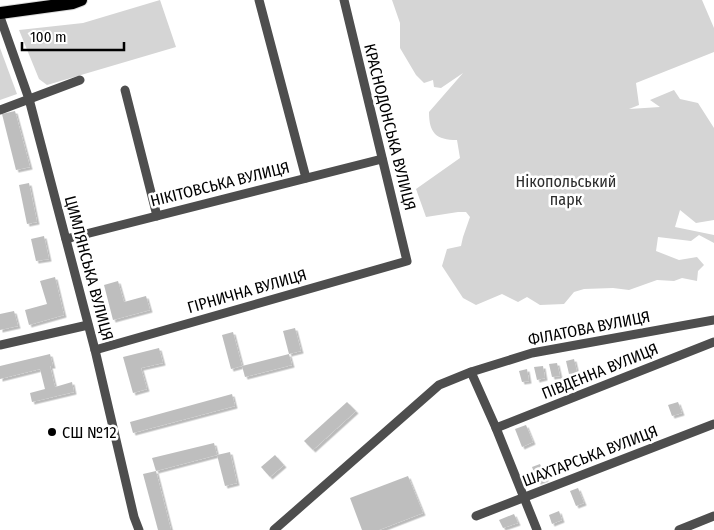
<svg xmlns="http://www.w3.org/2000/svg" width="714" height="530" font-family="'Fira Sans Condensed',sans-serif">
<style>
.green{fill:#d5d5d5}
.building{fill:#bebebe;filter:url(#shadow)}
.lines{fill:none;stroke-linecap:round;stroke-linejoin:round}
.highway-casing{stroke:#dbdbdb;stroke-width:14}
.minor{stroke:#4e4e4e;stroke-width:9}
.highway{stroke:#000;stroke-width:12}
.poi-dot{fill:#000;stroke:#fff;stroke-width:2}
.labels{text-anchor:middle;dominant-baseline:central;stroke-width:5;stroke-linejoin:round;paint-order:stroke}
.street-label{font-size:16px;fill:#000;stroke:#fff}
.park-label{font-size:16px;fill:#2c2c2c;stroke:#fff}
.poi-label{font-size:16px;fill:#000;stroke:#fff;text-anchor:start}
</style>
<defs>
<filter id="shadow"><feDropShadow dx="2.5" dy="2.5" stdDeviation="0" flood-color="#0004"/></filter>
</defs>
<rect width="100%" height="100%" fill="#fff"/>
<!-- green -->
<g class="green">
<path d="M160 0 176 47 47 85 39 79 19 30 83 23Z"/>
<path d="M392 0H702L714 28V52L636 83 639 105 629 109 660 107 650 100 674 90 680 99 698 103 714 128V220L696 223 680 210 675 227 714 235V243L699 235 691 241 658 237 656 251 679 260 697 257 704 265 698 271 697 281 682 278 674 281 657 280 629 290 613 288 584 289 574 292 564 304 540 305 527 297 518 302 502 294 476 305 463 298 442 266 447 249 461 246 463 237 470 217 466 212H458L426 217 416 189 460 158 457 140C436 140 429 133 429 112L463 73 441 88 434 87 433 80 424 83 416 75 400 48V23Z"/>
<path d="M0 48 17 94 0 100Z"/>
</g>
<!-- building -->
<g class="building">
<path d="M15 111 30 167 16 170 2 114Z"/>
<path d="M29 183 37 222 27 224 19 185Z"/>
<path d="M44 236 49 259 36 261 31 239Z"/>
<path d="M55 277 64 315 29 325 25 310 47 304 40 281Z"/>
<path d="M118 281 124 302 146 296 150 310 113 320 104 285Z"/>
<path d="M14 311 18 326 0 330V314Z"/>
<path d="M295 328 301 351 289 354 283 331Z"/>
<path d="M233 332 242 366 231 369 222 335Z"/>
<path d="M159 348 163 363 141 368 147 389 133 393 123 357Z"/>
<path d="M50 354 53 366H50L55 387 72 382 74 392 32 402 30 393 45 389 40 369 0 379V366Z"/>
<path d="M289 354 292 365 245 377 242 366Z"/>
<path d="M574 359 577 372 569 374 566 361Z"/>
<path d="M557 363 560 376 552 377 549 364Z"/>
<path d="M543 366 545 378 537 380 534 367Z"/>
<path d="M527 369 529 381 522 382 519 371Z"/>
<path d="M232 394 235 406 133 433 130 422Z"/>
<path d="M347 402 356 411 313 450 304 441Z"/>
<path d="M678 402 682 413 672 416 668 405Z"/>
<path d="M526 425 533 442 522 447 515 429Z"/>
<path d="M214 443 217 455 156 471 152 458Z"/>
<path d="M230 452 237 483 225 486 217 455Z"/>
<path d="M275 455 284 465 270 477 261 467Z"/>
<path d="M540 464 546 479 538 482 532 467Z"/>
<path d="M156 471 171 530H158L143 474Z"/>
<path d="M408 476 423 513 379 530H362L350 498Z"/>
<path d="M578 488 584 503 576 506 570 491Z"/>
<path d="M559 511 562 520 552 524 549 515Z"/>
<path d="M514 514 518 523 503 528 499 520Z"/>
</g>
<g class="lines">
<defs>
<path id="highway" d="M0 13 73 3 81 0"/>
</defs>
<!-- highway casing -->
<use href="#highway" class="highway-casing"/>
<!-- minor -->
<g class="minor">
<path d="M259 0 306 178"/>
<path d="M0 17 29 99 95 350 134 517 139 530"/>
<path d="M125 90 157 216"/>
<path d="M0 110 80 80"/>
<path d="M66 239 382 159"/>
<path d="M0 345 88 325"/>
<path d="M95 350 407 261 344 0"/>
<path d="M471 372 496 428 537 530"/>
<path d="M496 428 714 342"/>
<path d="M476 516 714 424"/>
<path d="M274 530 439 385 471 372 532 353 714 320"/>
<path d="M679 530 714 516"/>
</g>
<!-- highway -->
<use href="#highway" class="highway"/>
</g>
<!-- markers -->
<circle class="poi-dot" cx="52" cy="432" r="5"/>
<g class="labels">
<!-- street labels -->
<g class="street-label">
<text transform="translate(390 127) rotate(76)">КРАСНОДОНСЬКА ВУЛИЦЯ</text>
<text transform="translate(220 184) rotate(-14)">НІКІТОВСЬКА ВУЛИЦЯ</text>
<text transform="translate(89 268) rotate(75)">ЦИМЛЯНСЬКА ВУЛИЦЯ</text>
<text transform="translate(247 291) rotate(-16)">ГІРНИЧНА ВУЛИЦЯ</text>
<text transform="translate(589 328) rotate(-11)">ФІЛАТОВА ВУЛИЦЯ</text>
<text transform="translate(600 371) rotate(-22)">ПІВДЕННА ВУЛИЦЯ</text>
<text transform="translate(590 456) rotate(-21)">ШАХТАРСЬКА ВУЛИЦЯ</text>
</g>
<!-- park labels -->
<g class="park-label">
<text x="566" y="181">Нікопольський<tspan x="566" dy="18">парк</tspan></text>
</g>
<!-- poi labels -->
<g class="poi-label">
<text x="62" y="432">СШ №12</text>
</g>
</g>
<!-- scale -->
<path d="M22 42v8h102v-8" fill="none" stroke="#000000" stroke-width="2.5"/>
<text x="30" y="42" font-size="15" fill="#000000" stroke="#ffffff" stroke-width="4" paint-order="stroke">100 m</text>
</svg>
